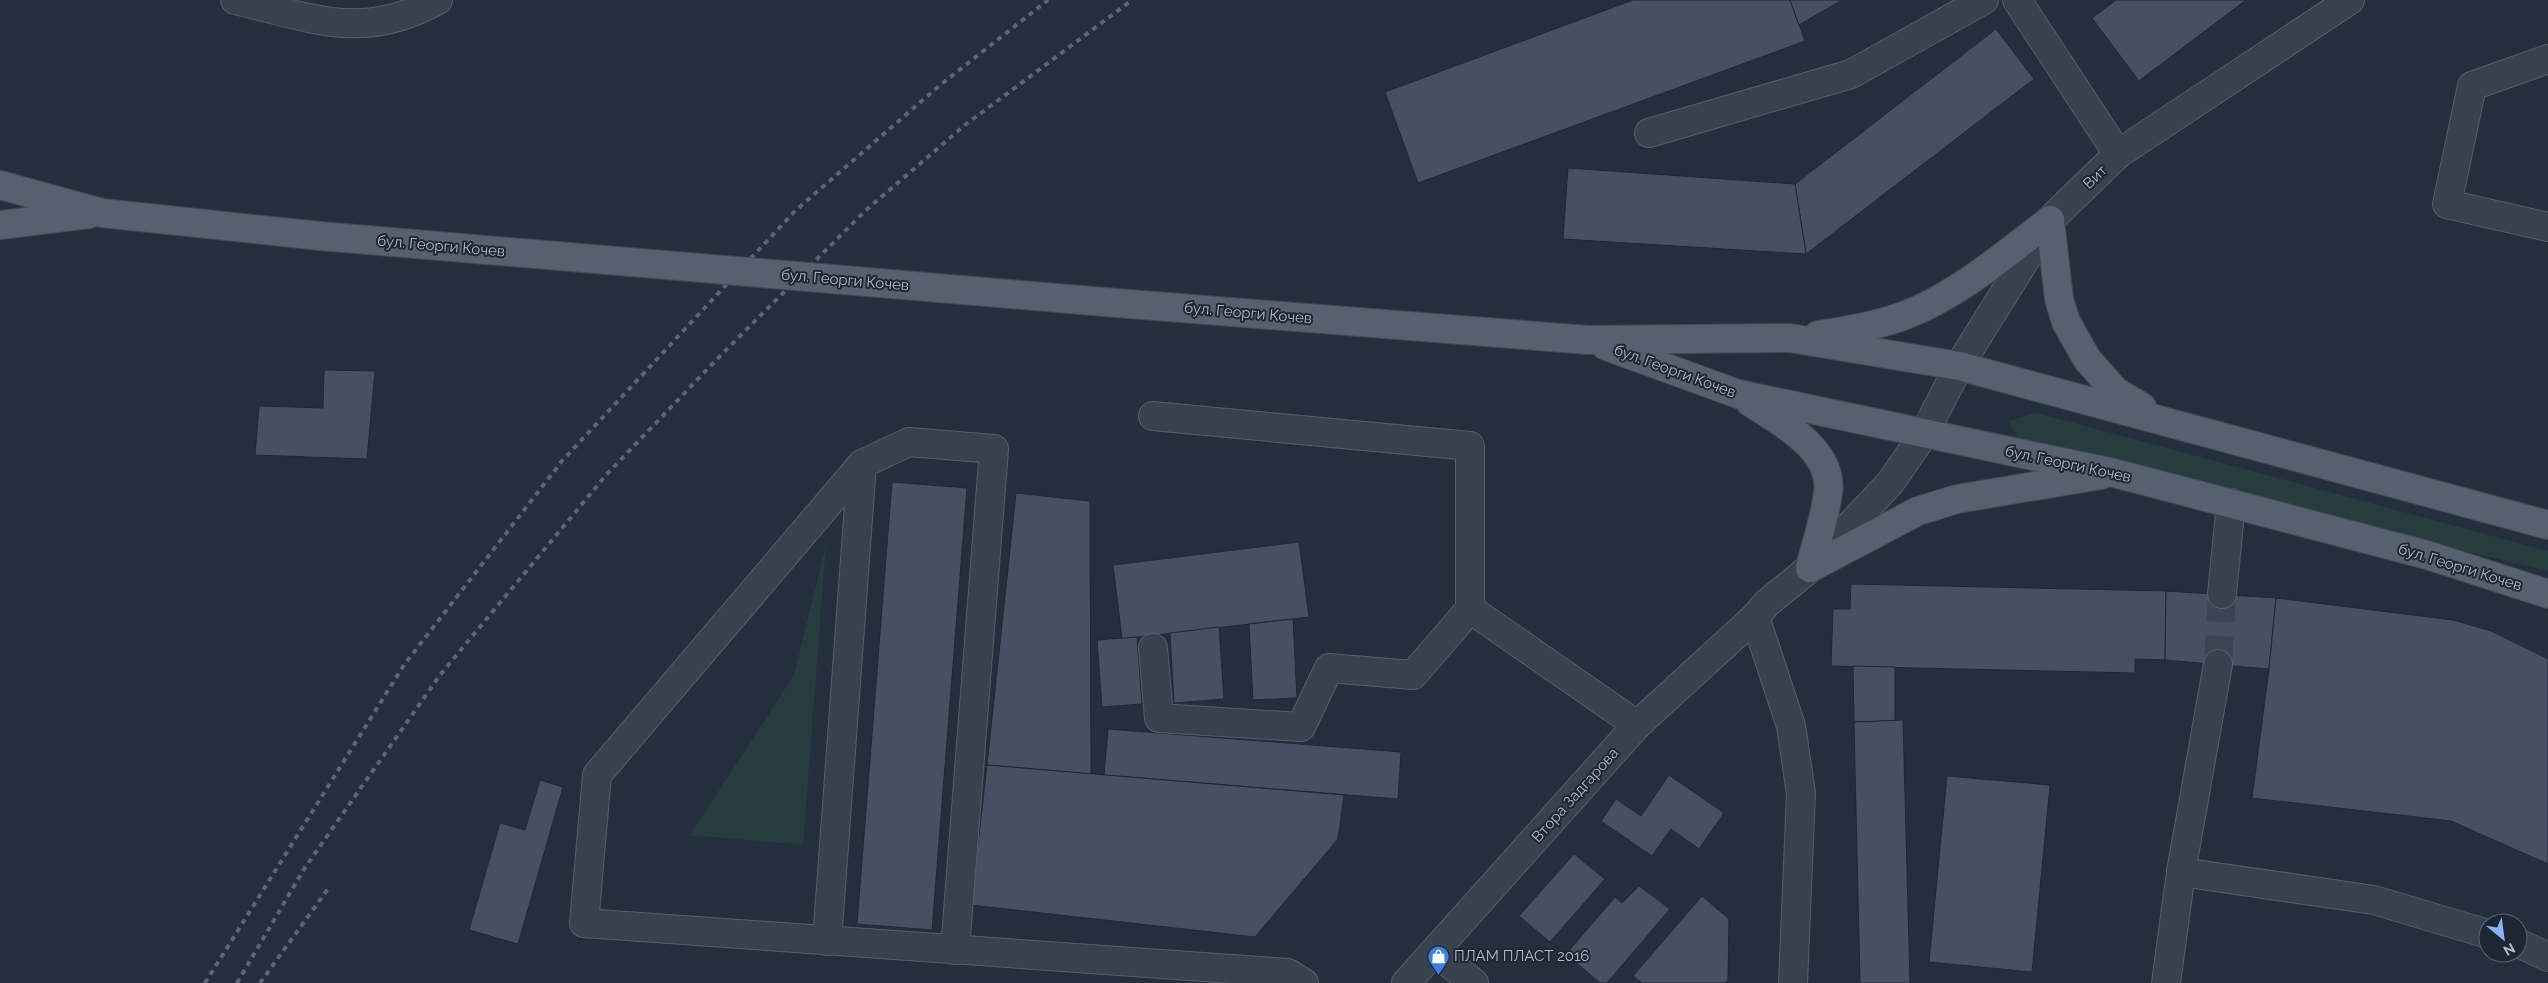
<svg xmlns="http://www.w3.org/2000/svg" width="2548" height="983" font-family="Raleway,sans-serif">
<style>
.green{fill:#263c3f}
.building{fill:#455162;stroke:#1f2835}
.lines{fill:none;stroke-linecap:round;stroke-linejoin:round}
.minor-tunnel{stroke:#3a4453;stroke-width:28;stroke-dasharray:28 14;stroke-linecap:butt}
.minor-casing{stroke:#565f6c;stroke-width:30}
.major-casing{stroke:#414a57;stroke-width:30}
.minor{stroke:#38414e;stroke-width:28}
.major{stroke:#56606e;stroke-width:28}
.rail{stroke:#5a6575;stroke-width:4;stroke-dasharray:5 5;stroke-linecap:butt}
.major-bridge-casing{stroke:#414a57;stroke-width:30;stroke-linecap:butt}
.major-bridge{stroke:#56606e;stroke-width:28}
.labels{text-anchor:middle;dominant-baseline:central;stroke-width:4;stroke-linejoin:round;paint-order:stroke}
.street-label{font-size:15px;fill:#b4bcc9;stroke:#1d2633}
.poi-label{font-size:15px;fill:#b4bcc9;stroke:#1d2633;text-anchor:start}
</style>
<rect width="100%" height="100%" fill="#242f3e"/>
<!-- green -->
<g class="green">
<path d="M2037 413 2548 551V571L2117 469 2022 443 2008 421Z"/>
<path d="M826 545 803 845 690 835 794 675Z"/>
</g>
<!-- building -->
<g class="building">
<path d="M1633 0H1790L1805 41 1418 183 1385 92Z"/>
<path d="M1790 0H1842L1799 25Z"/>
<path d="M2116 0H2246L2139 81 2092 18Z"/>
<path d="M1996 29 2034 79 1806 254 1795 184Z"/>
<path d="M1568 168 1795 184 1806 254 1563 239Z"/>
<path d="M324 370 375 371 367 459 255 455 259 406 323 408Z"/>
<path d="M892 482 967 488 932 930 857 924Z"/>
<path d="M1016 493 1090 501 1091 774 987 765Z"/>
<path d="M1299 542 1309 617 1122 639 1113 565Z"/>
<path d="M1851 584 2166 591 2165 660 2135 659V673L1831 666 1833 609H1850Z"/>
<path d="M2166 591 2276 598 2269 669 2165 660Z"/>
<path d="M2276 598 2453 620 2491 631 2548 659V864L2451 821 2252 798 2269 669Z"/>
<path d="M1293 619 1297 698 1253 700 1249 624Z"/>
<path d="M1219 627 1224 699 1174 703 1170 633Z"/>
<path d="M1137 637 1142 704 1102 707 1097 640Z"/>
<path d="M1853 666 1895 667V721L1854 722Z"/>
<path d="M1903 720 1910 983H1860L1854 722Z"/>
<path d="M1108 729 1401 752 1398 799 1104 775Z"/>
<path d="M987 765 1344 795 1338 839 1255 937 971 905Z"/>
<path d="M1669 775 1724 813 1699 849 1671 829 1652 856 1601 821 1616 799 1641 816Z"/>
<path d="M1947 776 2050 785 2032 972 1929 962Z"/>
<path d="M540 780 563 787 518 944 469 930 500 823 525 830Z"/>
<path d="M1574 854 1605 879 1550 942 1519 916Z"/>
<path d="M1639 886 1670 909 1607 983H1600L1566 954 1615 897 1622 903Z"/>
<path d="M1702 896 1729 919 1728 980 1725 983H1642L1633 976Z"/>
</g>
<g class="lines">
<!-- minor-tunnel -->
<path class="minor-tunnel" d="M2218 664 2222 594"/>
<defs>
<g id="minor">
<path d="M235 0C313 18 362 42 438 0"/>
<path d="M2017 0 2118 154"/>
<path d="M2548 59 2472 86 2447 204 2548 227"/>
<path d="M1649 133 1851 74 1984 0"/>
<path d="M1153 416 1470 446V609"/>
<path d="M2222 594 2231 503"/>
<path d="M1755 617 1791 726 1801 793 1793 983"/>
<path d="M1153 648 1159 718 1301 727 1329 668 1413 675 1470 609 1637 725"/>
<path d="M2181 872 2374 900 2488 934"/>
<path d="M827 941 862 464"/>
<path d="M2518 943 2548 957"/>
<path d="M955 950 994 449 909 442 862 464 597 775 584 923 1288 973 1304 983"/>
<path d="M1435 952 1474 983"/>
<path d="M1406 983 1637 725 1755 617 1767 603 1810 568 1890 483 1924 434 1959 366 2050 220 2118 154 2350 0"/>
<path d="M2166 983 2181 872 2218 664"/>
</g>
<g id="major">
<path d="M0 185 102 213 320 236"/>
<path d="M2050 220 2059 299 2066 322 2087 359 2115 391 2142 407"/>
<path d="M0 225 89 214"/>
<path d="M1117 303 1588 340 1790 338 1959 366 2548 525"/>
<path d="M1818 335C1846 331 1876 326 1903 316 1955 297 2006 254 2050 220"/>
<path d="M1606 346 1738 394 2114 473 2427 555 2548 594"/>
<path d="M1750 402C1780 422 1834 449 1828 493 1825 518 1816 543 1810 568"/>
<path d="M1810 568 1918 511 1957 499 2101 475"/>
</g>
</defs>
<!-- minor casing -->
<use href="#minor" class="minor-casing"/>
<!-- major casing -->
<use href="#major" class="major-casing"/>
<!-- minor -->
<use href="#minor" class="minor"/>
<!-- major -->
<use href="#major" class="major"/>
<!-- rail -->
<g class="rail">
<path d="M205 983 404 665 562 461 795 211 939 86 1048 0"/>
<path d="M237 983 304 869 440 675 607 474 720 356 865 211 965 125 1132 0"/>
<path d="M260 983 330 886"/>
</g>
<defs>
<path id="major-bridge" d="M320 236 1117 303"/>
</defs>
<!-- major-bridge casing -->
<use href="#major-bridge" class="major-bridge-casing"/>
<!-- major-bridge -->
<use href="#major-bridge" class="major-bridge"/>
</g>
<!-- icons -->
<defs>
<symbol id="shop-pin" viewBox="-11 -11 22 30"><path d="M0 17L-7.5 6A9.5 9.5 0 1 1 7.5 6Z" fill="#3f7fe0" stroke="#1d2633"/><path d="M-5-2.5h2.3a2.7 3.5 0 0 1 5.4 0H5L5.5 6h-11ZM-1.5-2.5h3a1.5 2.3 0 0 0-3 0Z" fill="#fff"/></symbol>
</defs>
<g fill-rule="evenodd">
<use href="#shop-pin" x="1426" y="944" width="25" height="34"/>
</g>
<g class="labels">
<!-- street labels -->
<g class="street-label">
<text transform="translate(2095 177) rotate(-44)">Вит</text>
<text transform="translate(441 246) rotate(5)">бул. Георги Кочев</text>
<text transform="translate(845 280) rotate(5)">бул. Георги Кочев</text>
<text transform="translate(1248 313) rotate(5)">бул. Георги Кочев</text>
<text transform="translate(1675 371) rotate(20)">бул. Георги Кочев</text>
<text transform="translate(2068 464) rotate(12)">бул. Георги Кочев</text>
<text transform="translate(2460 567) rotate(17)">бул. Георги Кочев</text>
<text transform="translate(1575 795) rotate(-48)">Втора Задгарова</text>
</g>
<!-- poi labels -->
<g class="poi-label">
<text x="1454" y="956">ПЛАМ ПЛАСТ 2016</text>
</g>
</g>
<!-- north arrow -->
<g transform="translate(2503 938) rotate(151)"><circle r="24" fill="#1d2633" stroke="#59626f"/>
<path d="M0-4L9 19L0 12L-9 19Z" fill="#8ab4f8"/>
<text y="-8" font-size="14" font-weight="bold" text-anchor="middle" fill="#b4bcc9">N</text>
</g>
</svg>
